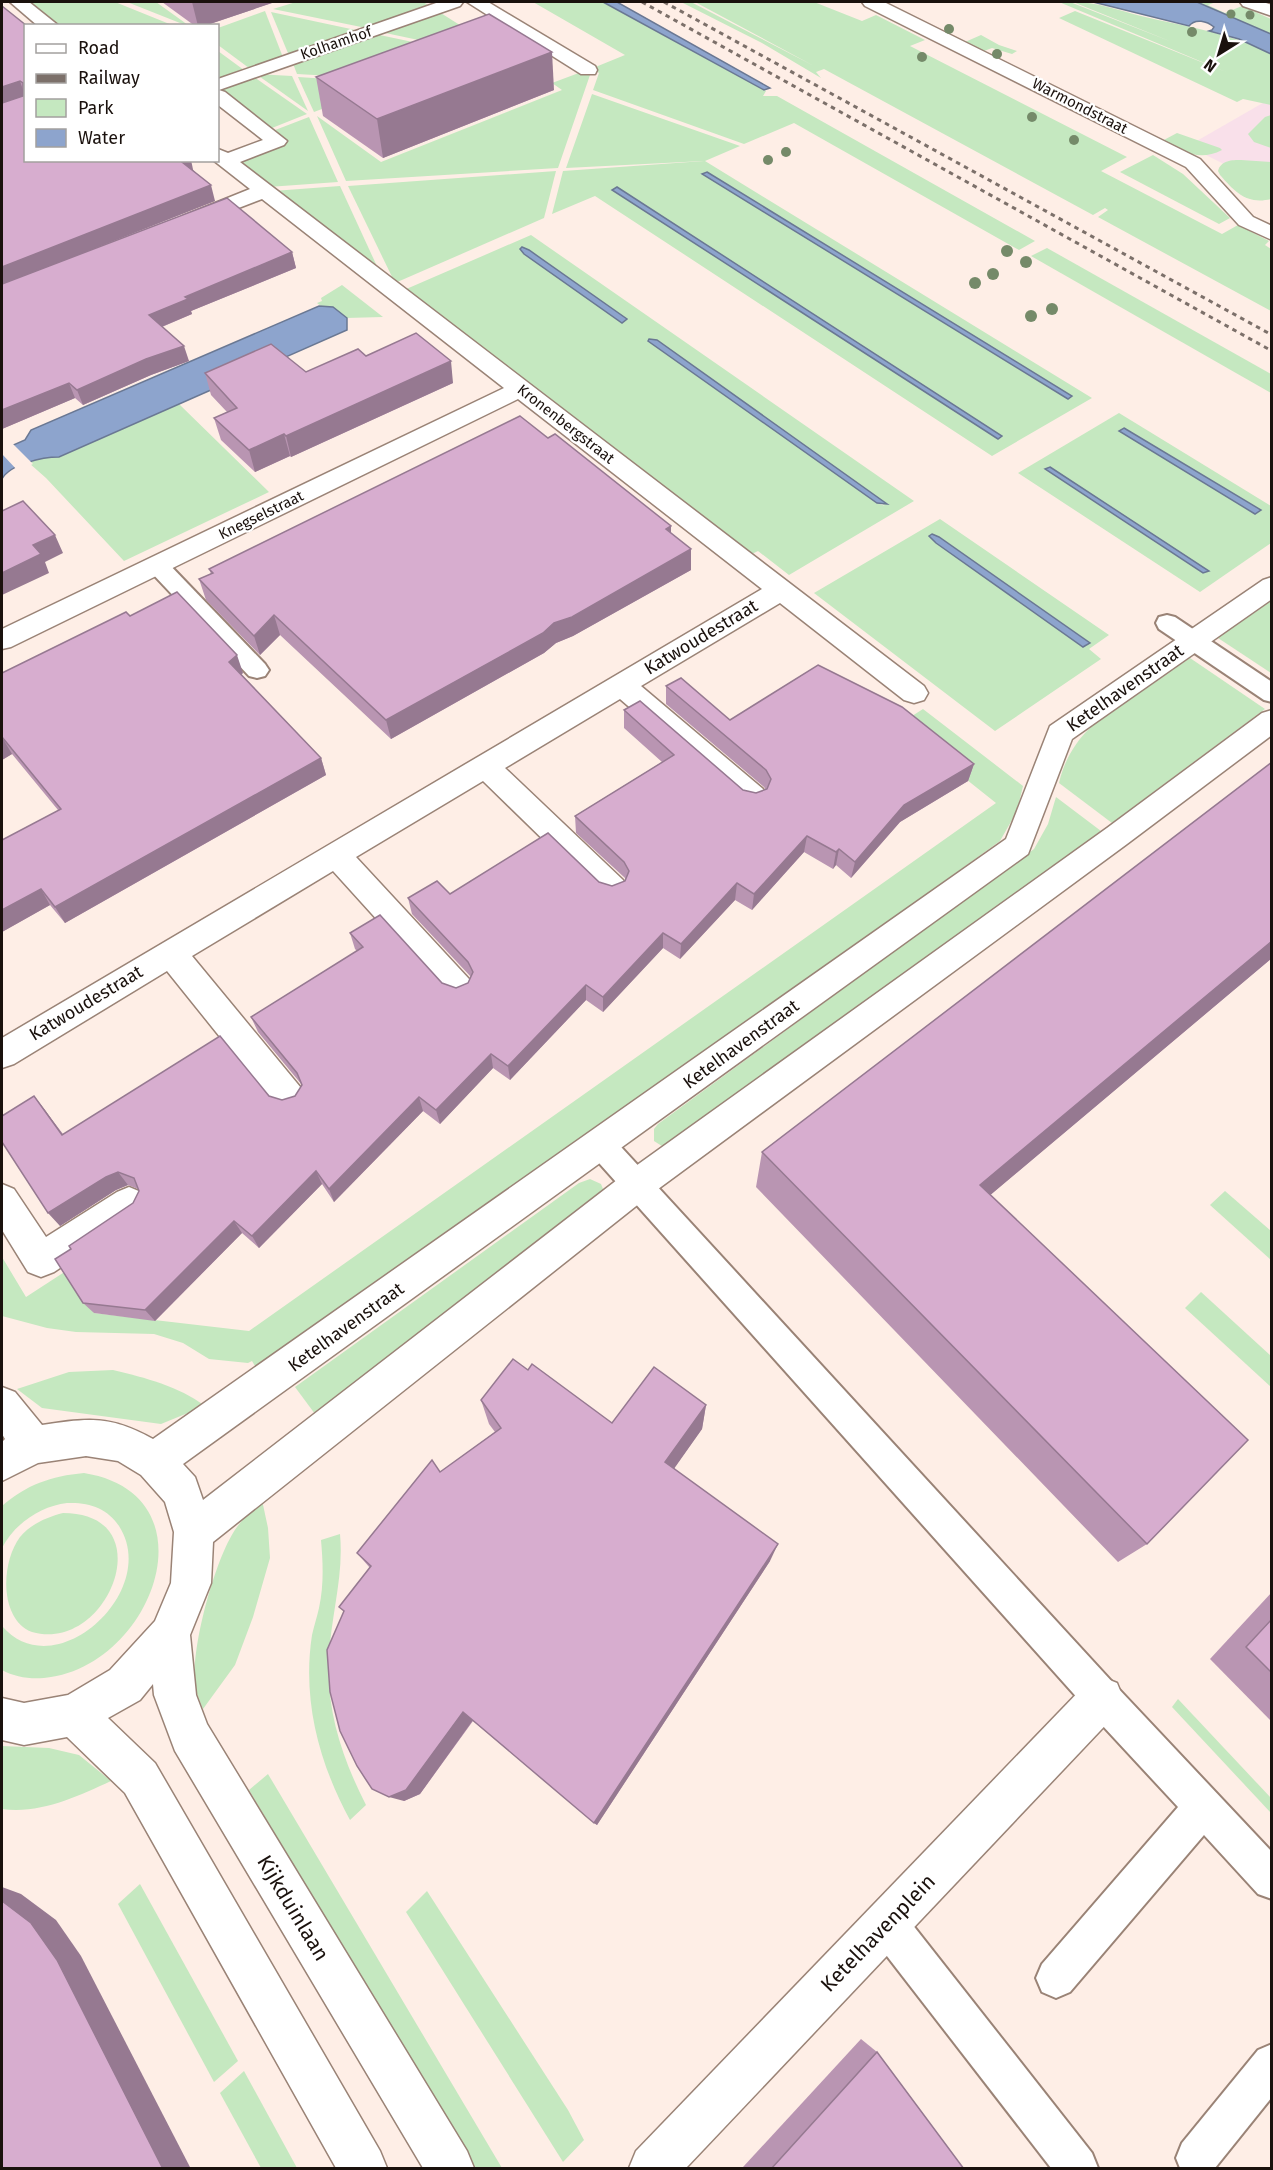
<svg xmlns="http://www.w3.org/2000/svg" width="1273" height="2170" font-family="'Fira Sans',sans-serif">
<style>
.education{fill:#f9e0ea}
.green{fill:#c5e8c0;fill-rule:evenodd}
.water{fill:#8da4cd;stroke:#6a7893;stroke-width:1.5}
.pier{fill:#feeee6}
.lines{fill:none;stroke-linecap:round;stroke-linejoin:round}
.service-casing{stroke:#9a8376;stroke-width:4}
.minor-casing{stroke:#9a8376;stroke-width:3}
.service{fill:#fff;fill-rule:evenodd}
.minor{fill:#fff;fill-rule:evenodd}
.rail{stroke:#7c706a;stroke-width:3;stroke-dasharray:4.5 4.5;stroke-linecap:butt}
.tree{fill:#758a69}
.wall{fill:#b995b2}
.shaded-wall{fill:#967991}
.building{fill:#d7adcf;stroke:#967991;stroke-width:1.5}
.labels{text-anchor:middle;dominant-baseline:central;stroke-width:4.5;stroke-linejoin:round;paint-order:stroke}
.far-street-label{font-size:15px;fill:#1a110d;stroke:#fff}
.street-label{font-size:18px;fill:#1a110d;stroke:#fff}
.near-street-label{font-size:21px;fill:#1a110d;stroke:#fff}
</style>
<rect width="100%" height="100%" fill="#feeee6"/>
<!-- education -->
<path class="education" d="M1271 87V197L1232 168 1188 146 1268 100Z"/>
<!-- green -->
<g class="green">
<path d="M26 2H115L172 25H57Z"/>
<path d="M127 2H156L188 25H185Z"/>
<path d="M296 2H423L432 7 371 29 273 9Z"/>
<path d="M533 2H603L766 91 763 96H777L1035 241 1019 250 794 123 744 144 593 90 599 73 593 68 625 55Z"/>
<path d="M681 2H691L814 66 695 2H814L862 21 876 15 925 40 910 46 1127 157 1101 171 1222 234 1238 225 1269 241 1265 245 1271 249V311L1098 217 1108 210 1105 208 1093 215 824 69 816 72 821 78 762 43Z"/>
<path d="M1059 2H1070L1172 42 1073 2C1096 2 1118 10 1141 16 1187 27 1229 32 1271 54V105L1243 99 1237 102 1059 18 1075 11 1226 72Z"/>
<path d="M1197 2H1216L1208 5 1225 13 1242 6 1271 19V34Z"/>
<path d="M436 10 493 46 475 52 376 31Z"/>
<path d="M265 11 284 60 253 71 218 45V28Z"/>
<path d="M271 12 365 32 290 58Z"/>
<path d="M370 33 470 54 400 80 297 74 292 61Z"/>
<path d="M981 35 999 45 1017 51 1012 54 992 48 984 51 965 42Z"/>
<path d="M218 51 248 73 218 83Z"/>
<path d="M584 71 590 75 558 168 346 181 317 116 381 162 562 90 552 83Z"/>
<path d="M256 74 292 76 308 111Z"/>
<path d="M251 75 307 114 267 130 218 94V87Z"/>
<path d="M298 77 391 83 314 112Z"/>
<path d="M592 94 740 146 705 161 1092 398 992 456 595 196 552 214 563 171 704 161 566 168ZM707 172 1072 396 1068 399 703 174ZM618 188 1002 436 613 190Z"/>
<path d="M1271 115H1272L1271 148 1254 142 1248 134 1265 117Z"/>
<path d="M309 117 338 182 268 187 234 160 282 141 270 132Z"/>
<path d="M1177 133 1220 148 1222 150C1199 162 1182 151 1162 141Z"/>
<path d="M1153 155 1183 174 1230 218 1219 224 1120 172Z"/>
<path d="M1241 160 1271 162V199C1247 205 1235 192 1220 175L1218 171C1221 160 1232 160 1241 160Z"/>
<path d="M556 171 544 218 395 283 348 186Z"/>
<path d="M340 186 381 275 273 191Z"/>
<path d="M531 235 914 501 789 575 758 551 750 555 404 290ZM648 341 885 506 877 503Z"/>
<path d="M1047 248 1271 374V393L1031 256Z"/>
<path d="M342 285 383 317 346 318 333 307 321 306 317 303 322 301 321 298Z"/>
<path d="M179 404 269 492 124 561 46 478 29 463 41 457H59Z"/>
<path d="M1119 413 1271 506V543L1200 592 1018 473ZM1124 428 1260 510 1119 431ZM1046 469 1208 571 1203 573Z"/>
<path d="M940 519 1109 635 1089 649 1101 659 995 731 814 593ZM929 536 939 537 1090 643 1083 647 936 543Z"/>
<path d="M1271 601V673L1218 638Z"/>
<path d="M1190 658 1265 709 1112 823 1059 783C1064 761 1075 742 1091 727Z"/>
<path d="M923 709 1023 786 1017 811 1000 841 374 1293 258 1371 252 1361 248 1363 209 1359 183 1343 154 1334 76 1332 47 1328 2 1316V1257L26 1297 66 1271 94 1313 249 1331 996 803 898 725Z"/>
<path d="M1056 797 1101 831 683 1141 665 1148 654 1141V1129L658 1124 1034 849 1048 824Z"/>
<path d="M590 1179 601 1184 605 1194 315 1414 295 1387 579 1183Z"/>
<path d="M1225 1191 1271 1231V1260L1210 1205Z"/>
<path d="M1201 1292 1271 1356V1387L1185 1308Z"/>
<path d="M113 1370C146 1378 178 1386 205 1406L161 1424 42 1408 17 1389 69 1372Z"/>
<path d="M84 1473C214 1494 155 1661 51 1677 35 1680 16 1678 2 1670V1626C55 1688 161 1591 119 1526 107 1508 89 1502 67 1503 41 1506 14 1524 2 1548V1506C26 1485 51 1476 84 1473Z"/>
<path d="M262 1500 268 1528 270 1558 253 1617 235 1665 203 1709C200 1701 195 1691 195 1683 191 1647 216 1555 237 1527 244 1517 254 1509 262 1500Z"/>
<path d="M63 1513C164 1513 108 1654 32 1632 0 1620 0 1564 20 1537 31 1524 47 1517 63 1513Z"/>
<path d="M340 1534C344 1576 331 1615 329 1657 326 1710 342 1758 366 1805L350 1820C319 1763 302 1700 312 1635 314 1626 317 1617 319 1608 324 1585 323 1563 321 1540Z"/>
<path d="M1178 1699 1271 1798V1813L1172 1707Z"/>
<path d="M2 1746 49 1748 79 1755 111 1781C76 1797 41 1814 2 1809Z"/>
<path d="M268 1774 502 2168H474L249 1790Z"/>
<path d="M140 1884 238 2061 214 2082 118 1904Z"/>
<path d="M427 1891 568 2110 584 2140 563 2162 406 1912Z"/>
<path d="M244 2071 297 2168H261L220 2093Z"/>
</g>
<!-- water -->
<g class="water">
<path d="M603 2H617L770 88 764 90Z"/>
<path d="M1093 2H1197L1271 34V54L1239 39 1209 31 1212 30 1214 27C1207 21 1195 18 1189 26Z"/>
<path d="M707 172 1072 396 1068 399 702 174Z"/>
<path d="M617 187 1002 436 998 439 612 190Z"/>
<path d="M522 247 529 250 627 319 622 323 524 254 520 249Z"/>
<path d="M319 306 333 307 347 318V330L59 457C43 457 10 464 2 479V450L25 440 31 430Z"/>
<path d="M649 339 657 340 887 504 877 503 648 341Z"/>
<path d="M1124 428 1261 510 1255 514 1119 431Z"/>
<path d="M1050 467 1209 571 1203 573 1045 469Z"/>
<path d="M932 534 939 537 1090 643 1083 647 936 543 929 536Z"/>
</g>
<!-- pier -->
<path class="pier" d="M12 443 33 464 18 471 2 454V447Z"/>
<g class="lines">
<defs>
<g id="service">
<path d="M157 558 165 560 265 664 269 670 265 676 257 678 249 676 149 570 146 565 149 560Z"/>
<path d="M1167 615 1175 617 1272 682V702L1264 700 1159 629 1156 623 1159 617Z"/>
<path d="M601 1132 611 1136 1115 1685 1272 1852V1899L1258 1894 1204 1835 1070 1992 1056 1998 1042 1992 1036 1978 1042 1964 1178 1807 1089 1711 591 1154 586 1145 591 1136Z"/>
<path d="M887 1905 901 1910 1092 2153 1098 2168H1051L873 1938 868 1924 873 1910Z"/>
<path d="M1272 2044V2097L1215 2168H1180L1176 2158 1182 2143 1258 2050Z"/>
</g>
<g id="minor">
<path d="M10 2H29L59 26H38Z"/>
<path d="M439 2H463L460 6 219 90 225 92 287 141 284 145 240 162 924 686 928 693 924 700 914 703 904 700 780 603 641 686 763 789 767 797 763 805 753 808 743 805 620 699 505 768 623 880 627 888 623 896 612 900 601 896 483 781 356 857 469 979 474 988 469 997 458 1001 447 997 333 871 192 956 301 1088 306 1098 301 1108 289 1112 277 1108 167 971 14 1064 2 1068V1038L762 589 518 399 11 647 2 649V629L504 388 262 199 197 224 190 226 183 224 180 220 183 216 250 189 213 160H218V149L228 153 263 140 218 105V79Z"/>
<path d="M467 2H488L595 66 597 70 595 74H581Z"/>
<path d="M862 2H884L1200 159 1253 217 1272 226V240L1239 225 1186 167 865 6Z"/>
<path d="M1240 2H1263L1272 5V16L1243 6Z"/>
<path d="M1272 577V599L1072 739 1028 854 183 1464 195 1477 203 1500 626 1173 1107 828 1262 713 1272 710V735L1127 844 650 1195 213 1542 211 1583 190 1635 196 1695 207 1724 467 2151 474 2168H423L175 1751 154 1695 153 1684 140 1700 108 1718 155 1763 380 2151 387 2168H336L125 1793 67 1737 24 1745 2 1740V1698L24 1703 68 1695 110 1670 155 1621 171 1583 174 1532 165 1502 141 1475 118 1461 86 1456 38 1463 2 1481V1442L5 1439 2 1434V1387L15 1392 42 1425C89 1418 110 1415 153 1439L1006 839 1050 726 1263 580Z"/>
<path d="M2 1184 14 1189 46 1237 117 1192 129 1187 141 1192 146 1203 141 1214 54 1272 41 1277 28 1272 2 1230Z"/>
<path d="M1102 1677 1117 1683 1123 1698 1117 1713 686 2168H629L636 2151 1087 1683Z"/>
</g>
</defs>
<!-- service casing -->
<use href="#service" class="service-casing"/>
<!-- minor casing -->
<use href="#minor" class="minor-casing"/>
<!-- service -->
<use href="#service" class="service"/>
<!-- minor -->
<use href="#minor" class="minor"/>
<!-- rail -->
<g class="rail">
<path d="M642 2 1272 351"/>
<path d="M664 2 1272 335"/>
</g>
</g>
<!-- trees -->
<g class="tree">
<circle cx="1231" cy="14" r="4.5"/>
<circle cx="1250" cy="15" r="4.5"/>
<circle cx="949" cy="29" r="5"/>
<circle cx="1192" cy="32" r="5"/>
<circle cx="997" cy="54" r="5"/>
<circle cx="922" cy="57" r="5"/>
<circle cx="1032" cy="117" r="5"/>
<circle cx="1074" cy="140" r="5"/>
<circle cx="786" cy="152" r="5"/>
<circle cx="768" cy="160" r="5"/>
<circle cx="1007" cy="251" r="6"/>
<circle cx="1026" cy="262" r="6"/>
<circle cx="993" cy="274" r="6"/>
<circle cx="975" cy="283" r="6"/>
<circle cx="1052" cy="309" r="6"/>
<circle cx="1031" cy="316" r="6"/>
</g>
<!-- wall -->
<g class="wall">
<path d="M162 2H275L204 26H195Z"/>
<path d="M2 6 194 171 215 201 70 258 292 252 296 268 191 311 192 314 162 327 189 361 151 375 83 405 75 398 2 429Z"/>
<path d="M316 77 554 90 383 158 323 116Z"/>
<path d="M366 356 453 383 291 457 290 456 255 472 221 440 214 418 227 412 211 395 205 373 306 372Z"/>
<path d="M548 438 671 526V533L691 570 573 636 556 643 544 653 391 739 280 635 260 655 206 600 199 579 211 574 209 569Z"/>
<path d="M130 616 243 673 241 674 321 758 326 775 65 923 50 905 2 932 58 810 12 754 2 760V673Z"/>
<path d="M666 686 730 720 974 764 968 781 900 822 851 878 836 865 833 869 804 852 752 910 735 900 680 959 663 948 603 1012 586 1000 510 1080 493 1068 440 1124 423 1111 334 1202 322 1184 259 1248 242 1233 155 1321 94 1313 83 1303 71 1249 133 1203 139 1191 138 1189 128 1185 116 1190 60 1226 34 1096 63 1134 269 1096 282 1100 295 1096 302 1085 258 1032 251 1017 357 951 355 949 350 933 442 983 456 988 468 983 471 977 412 914 408 898 599 882 612 886 625 881V878L576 833 575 816 662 762 624 728V710L743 790 756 793 766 790 764 787 666 704Z"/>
<path d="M1272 762V958L990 1195 1147 1544 1118 1562 756 1187 762 1152Z"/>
<path d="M528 1370 612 1423 706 1405 702 1429 674 1468 770 1561 597 1825 473 1721 420 1794 404 1801 370 1568 357 1553 440 1472 495 1432 489 1424 481 1400Z"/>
<path d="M1272 1592V1722L1210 1659Z"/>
<path d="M861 2039 877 2052 964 2169H744L743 2167Z"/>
</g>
<!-- shaded-wall -->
<g class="shaded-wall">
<path d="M192 2H275L204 26H198Z"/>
<path d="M552 52 554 90 383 158 377 119Z"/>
<path d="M20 81 25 96 2 104V87Z"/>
<path d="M185 160H191L194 174 182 162Z"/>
<path d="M211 185 215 201 2 285V267Z"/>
<path d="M292 252 296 268 191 311 192 314 154 330 149 315 185 297Z"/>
<path d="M184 346 189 361 151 375 83 405 77 390 146 359Z"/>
<path d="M451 361 453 383 291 457 286 436Z"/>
<path d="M69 383 75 398 2 429V410Z"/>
<path d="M284 434 290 456 255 472 249 450Z"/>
<path d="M671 526V547L666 529Z"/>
<path d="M55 535 63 553 45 562 49 573 2 595V573L33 545Z"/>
<path d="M691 549V570L573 636 556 643 544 653 391 739 386 720 554 623Z"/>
<path d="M274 615 280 635 260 655 254 636Z"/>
<path d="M237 655 243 673 235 680 229 662Z"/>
<path d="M2 737 12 754 2 760Z"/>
<path d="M321 758 326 775 65 923 55 907Z"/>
<path d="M974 764 968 781 900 822 851 878 855 862 904 805Z"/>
<path d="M807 836 804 852 752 910 754 894Z"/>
<path d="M839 849 836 865 833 869 836 852Z"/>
<path d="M737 883 735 900 680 959 681 944Z"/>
<path d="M41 889 50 905 2 932V910Z"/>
<path d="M663 933V948L603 1012V997Z"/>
<path d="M1272 941V958L963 1218 980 1185Z"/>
<path d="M586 985V1000L510 1080 508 1066Z"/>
<path d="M491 1054 493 1068 440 1124 436 1110Z"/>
<path d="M34 1096 45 1110 72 1148 62 1135Z"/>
<path d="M419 1097 423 1111 334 1202 329 1189Z"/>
<path d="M316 1171 322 1184 259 1248 252 1236Z"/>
<path d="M118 1172 128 1185 116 1190 60 1226 48 1213 106 1177Z"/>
<path d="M234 1221 242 1233 155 1321 145 1310Z"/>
<path d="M706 1405 702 1429 664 1483 665 1462Z"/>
<path d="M778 1544 770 1561 597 1825 594 1823Z"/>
<path d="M463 1712 473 1720 420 1794 404 1801 389 1797Z"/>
<path d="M2 1887 21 1894 56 1920 81 1956 191 2169H163L2 1901Z"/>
</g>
<!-- building -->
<g class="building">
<path d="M2 6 27 26H26V160H185L182 162 211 185 2 267V103L23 96V83L20 81 2 87Z"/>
<path d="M489 14 552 52 377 119 316 77Z"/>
<path d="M227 198 292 252 185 297 188 299 149 315 184 346 146 359 77 390 69 383 2 410V284Z"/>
<path d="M416 333 451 361 286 436 284 434 249 450 214 418 237 408 205 373 271 344 306 372 358 349 366 356Z"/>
<path d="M520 416 548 438 555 434 671 526 666 529 691 549 572 617 554 623 543 633 386 720 274 615 254 636 199 579 213 573 209 569Z"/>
<path d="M23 501 55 535 33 545 41 554 2 573V511Z"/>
<path d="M177 592 237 655 229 662 321 758 55 907 41 889 2 910V840L61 809 2 737V673L126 612 130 616Z"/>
<path d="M818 665 902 707 974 764 904 805 855 862 839 849 836 852 807 836 754 894 737 883 681 944 663 933 603 997 586 985 508 1066 491 1054 436 1110 419 1097 329 1189 316 1171 252 1236 234 1221 145 1310 83 1303 55 1259 71 1249 69 1246 133 1203 139 1191 134 1178 118 1172 106 1177 48 1213 2 1142V1116L34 1096 62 1135 220 1036 269 1096 282 1100 295 1096 302 1085 297 1073 251 1017 363 947 350 933 380 915 442 983 456 988 468 983 473 972 468 962 408 898 437 881 450 894 548 833 599 882 612 886 625 881 629 871 624 862 575 816 674 755 624 710 640 701 743 790 756 793 767 789 771 779 766 770 666 686 681 678 730 720Z"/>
<path d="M1272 762V941L980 1185 1248 1440 1147 1544 762 1152Z"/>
<path d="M513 1359 528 1370 532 1364 612 1423 654 1367 706 1405 665 1462 778 1544 594 1823 463 1712 406 1790 389 1797 372 1789 357 1766 340 1731 330 1692 327 1650 344 1611 339 1607 371 1566 357 1553 432 1460 440 1472 501 1428 481 1400Z"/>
<path d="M1272 1619V1673L1246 1647Z"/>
<path d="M2 1901 31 1923 57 1960 163 2169H2Z"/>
<path d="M877 2052 964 2169H771Z"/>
</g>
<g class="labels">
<!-- far-street labels -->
<g class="far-street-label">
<text transform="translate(336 43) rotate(-19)">Kolhamhof</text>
<text transform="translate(1080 106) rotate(27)">Warmondstraat</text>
<text transform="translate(566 424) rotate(38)">Kronenbergstraat</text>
<text transform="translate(261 515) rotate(-26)">Knegselstraat</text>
</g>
<!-- street labels -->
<g class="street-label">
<text transform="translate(701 637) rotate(-31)">Katwoudestraat</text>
<text transform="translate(1125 688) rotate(-35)">Ketelhavenstraat</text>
<text transform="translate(86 1003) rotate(-31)">Katwoudestraat</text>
<text transform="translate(741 1044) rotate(-36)">Ketelhavenstraat</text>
<text transform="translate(346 1327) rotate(-36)">Ketelhavenstraat</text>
</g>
<!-- near-street labels -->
<g class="near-street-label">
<text transform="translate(293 1908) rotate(59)">Kijkduinlaan</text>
<text transform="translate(878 1933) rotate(-46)">Ketelhavenplein</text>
</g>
</g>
<!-- border -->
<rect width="1273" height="2170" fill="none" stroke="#1a110d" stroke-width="6"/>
<!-- legend -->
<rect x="24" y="24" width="195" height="138" fill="#ffffff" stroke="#a3a09e" stroke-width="1.5"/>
<rect x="36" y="44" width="30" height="9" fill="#ffffff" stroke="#a3a09e" stroke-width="1.5"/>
<text x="78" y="54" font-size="18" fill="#1a110d">Road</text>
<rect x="36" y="74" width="30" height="9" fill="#7c706a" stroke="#a3a09e" stroke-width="1.5"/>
<text x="78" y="84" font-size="18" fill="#1a110d">Railway</text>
<rect x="36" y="99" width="30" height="18" fill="#c5e8c0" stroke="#a3a09e" stroke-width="1.5"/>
<text x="78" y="114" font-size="18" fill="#1a110d">Park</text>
<rect x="36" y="129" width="30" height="18" fill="#8da4cd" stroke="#a3a09e" stroke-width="1.5"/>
<text x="78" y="144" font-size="18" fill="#1a110d">Water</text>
<!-- north arrow -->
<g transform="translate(1219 54) rotate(217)" stroke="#ffffff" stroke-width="4.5" paint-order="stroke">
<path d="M0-4.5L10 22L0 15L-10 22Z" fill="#1a110d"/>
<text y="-9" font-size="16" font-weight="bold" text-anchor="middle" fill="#1a110d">N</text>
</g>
</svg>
